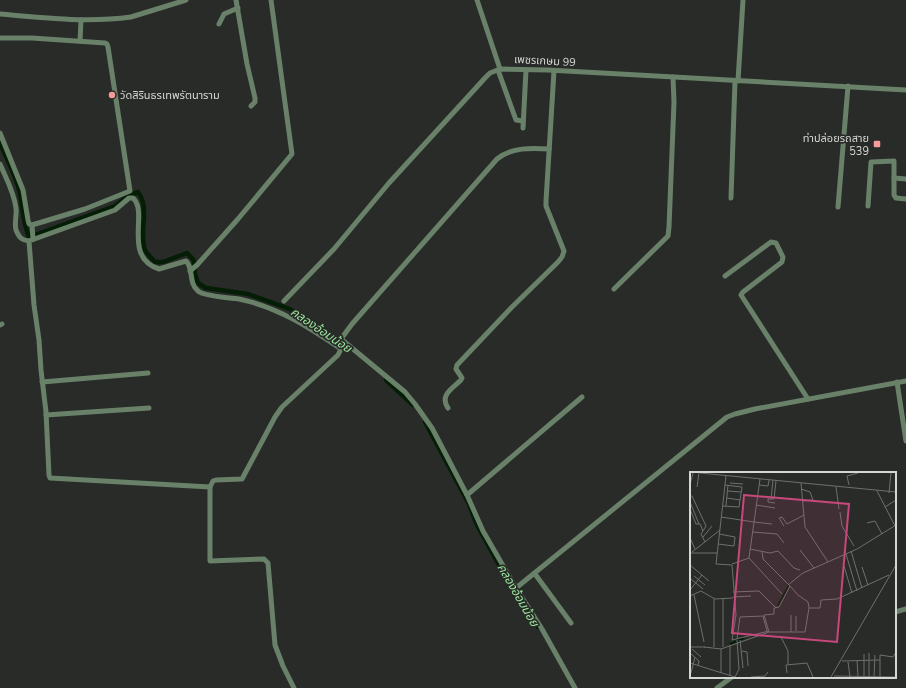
<svg xmlns="http://www.w3.org/2000/svg" width="906" height="688" font-family="'Nunito Sans','Noto Sans Thai',sans-serif">
<style>
.lines{fill:none;stroke-linecap:round;stroke-linejoin:round}
.canal{stroke:#031e05;stroke-width:4.5}
.street{stroke:#698069;stroke-width:5}
.poi-dot{fill:#f59b9a;stroke:#292b29;stroke-width:1.5}
.labels{text-anchor:middle;dominant-baseline:central;stroke-width:3.5;stroke-linejoin:round;paint-order:stroke}
.street-label{font-size:11px;fill:#d5d7d5;stroke:#292b29}
.poi-label{font-size:11px;fill:#d5d7d5;stroke:#292b29;text-anchor:start}
.water-label{font-size:12px;font-style:italic;fill:#9be79c;stroke:#292b29}
.inset-river{fill:none;stroke:#031e05;stroke-width:2}
.inset-road{fill:none;stroke:#6e706e;stroke-width:1}
.view{fill:#c7487a;fill-opacity:0.15;stroke:#c7487a;stroke-width:2}
.inset-edge{fill:none;stroke:#d5d7d5;stroke-width:2}
</style>
<rect width="100%" height="100%" fill="#292b29"/>
<g class="lines">
<!-- canal -->
<g class="canal">
<path d="M0 143C6 157 13 171 18 186 23 202 22 221 29 237L115 206 129 195 138 192C151 209 138 232 145 250 147 254 152 258 155 262H163L187 253 192 258 194 261 195 274 198 283 206 288 248 294 290 309 350 349"/>
<path d="M386 380 413 405"/>
<path d="M425 422 469 504 476 523 511 587 538 627"/>
</g>
<!-- street -->
<g class="street">
<path d="M236 0 247 64 255 98V102L251 106"/>
<path d="M477 0 500 69"/>
<path d="M0 14C43 18 88 23 131 17L186 0"/>
<path d="M219 24 224 14 238 8"/>
<path d="M0 38H32L105 43 107 44 108 47 130 191 85 209 32 225"/>
<path d="M80 41 81 20"/>
<path d="M498 70 516 120 523 121"/>
<path d="M738 81 743 0"/>
<path d="M523 128 526 70"/>
<path d="M0 133 23 190 28 220 29 224 32 225 33 239"/>
<path d="M0 164C6 178 14 192 16 208 17 215 14 223 16 230 19 237 21 240 29 241"/>
<path d="M894 178 906 179"/>
<path d="M731 198 735 81"/>
<path d="M868 206 871 162 894 161V195L896 198 906 199"/>
<path d="M838 207 848 86"/>
<path d="M190 271 197 265 238 219 292 154 271 0"/>
<path d="M725 276 771 242 776 243 783 257 782 262 743 292 741 295 808 399"/>
<path d="M614 289 668 236 669 227 674 102 673 77"/>
<path d="M284 301 334 249 389 183 485 78 490 73 500 69 548 70 906 90"/>
<path d="M0 325 2 324"/>
<path d="M341 339 405 392 415 404 432 428 467 495 483 531 516 588 542 629 575 688"/>
<path d="M42 382 148 373"/>
<path d="M897 382 906 441"/>
<path d="M448 408C439 395 453 388 461 380L462 378 456 369 457 365 512 307 558 262 562 257 564 251 546 206V201L554 71"/>
<path d="M46 415 149 408"/>
<path d="M210 487 50 478 49 475 46 412 41 370 39 340 34 305 29 241 115 210 129 198H133C149 212 122 257 159 269L186 261C194 268 188 283 198 291 203 296 230 298 239 299 278 307 310 328 341 349"/>
<path d="M467 495 582 397"/>
<path d="M535 574 571 623"/>
<path d="M516 588 727 417 735 414 755 409 906 381"/>
<path d="M895 612 906 609"/>
<path d="M294 688 283 666 275 645 268 563 264 559 210 561V487L213 481 216 480 242 479 275 417 282 407 338 355 341 349V339L352 324 497 159C511 147 532 148 549 149"/>
<path d="M717 688 732 677"/>
</g>
</g>
<!-- markers -->
<g class="poi-dot">
<circle cx="112" cy="95" r="4"/>
<rect x="873" y="140" width="8" height="8" rx="2"/>
</g>
<g class="labels">
<!-- street labels -->
<g class="street-label">
<text transform="translate(545 61) rotate(3)">เพชรเกษม 99</text>
</g>
<!-- poi labels -->
<g class="poi-label">
<text x="120" y="95">วัดสิรินธรเทพรัตนาราม</text>
<text x="869" y="138" text-anchor="end">ท่าปล่อยรถสาย<tspan x="869" dy="13">539</tspan></text>
</g>
<!-- water labels -->
<g class="water-label">
<text transform="translate(321 330) rotate(34)">คลองอ้อมน้อย</text>
<text transform="translate(518 595) rotate(60)">คลองอ้อมน้อย</text>
</g>
</g>
<!-- overview -->
<g transform="translate(690 472)">
<rect width="206" height="206" fill="#292b29"/>
<path class="inset-river" d="M88 134 99 113M40 172 54 166"/>
<path class="inset-road" d="M10 1 206 20M36 4 26 92 42 93 46 143 42 168 79 159M70 7 59 86 92 122M40 11 53 12M111 11 115 55 138 90M0 13 3 1M69 13 78 14 79 8M159 13 157 4 168 1M7 15 9 1M146 15 149 37M111 17 120 20 123 28 112 29M38 19 51 20M187 19 205 54M199 21 201 1M0 24H2L16 54 11 62 15 70M37 26 50 28M81 27 83 8M0 30 9 52M85 31 78 30V27H84L86 9M66 33 85 36M33 34 49 35 50 28 52 15 35 13M36 34 38 13M195 35 206 28M0 37 6 52H10L13 59M150 40 152 54 164 74M31 45 64 50M64 50 82 52M177 51 185 49 192 62M94 54 89 46 92 45 97 52 114 43M63 60 87 62 94 71M13 65 22 54M0 66 5 77M28 72 44 74 45 65 29 62M60 77 80 81 88 79 104 96 110 98M110 78 124 96M72 79 73 87 100 114 108 123 118 130 119 136 115 160H79L74 143 84 142V136L89 135 100 114M161 79 172 116M2 80 30 58M0 81H27M156 82 167 119M42 92 59 86M0 93 19 109M154 94 162 121M172 95 178 113M4 104 15 113M1 107 13 117M98 113 113 101 167 77 206 53M0 118 12 103M43 120 69 119 85 135M4 123 14 170M0 124 11 119 25 127 43 126M43 125 61 124M24 127V175M33 127V175M119 136H130L131 128 147 127 199 103M106 159V144M101 160V143M91 165 98 179V192M47 167 50 145 73 144 77 159M50 168 53 196M0 175H15M14 175 31 177 79 160M2 177 11 185M52 179 57 180 58 194M0 181 9 189 8 193M167 188 168 205M152 189 190 188M158 190 160 205M0 191 45 205M1 201 5 185M31 201V177M97 201 96 193 117 191 123 205M40 204V173M144 204 206 205M45 205 49 197 47 168M61 205 75 204 78 200M141 205 206 93M174 205V182M179 205V181M184 205 185 183M190 205V183L203 185 206 180"/>
<path class="view" d="M54 23 159 32 147 170 42 161Z"/>
<rect width="206" height="206" class="inset-edge"/>
</g>
</svg>
